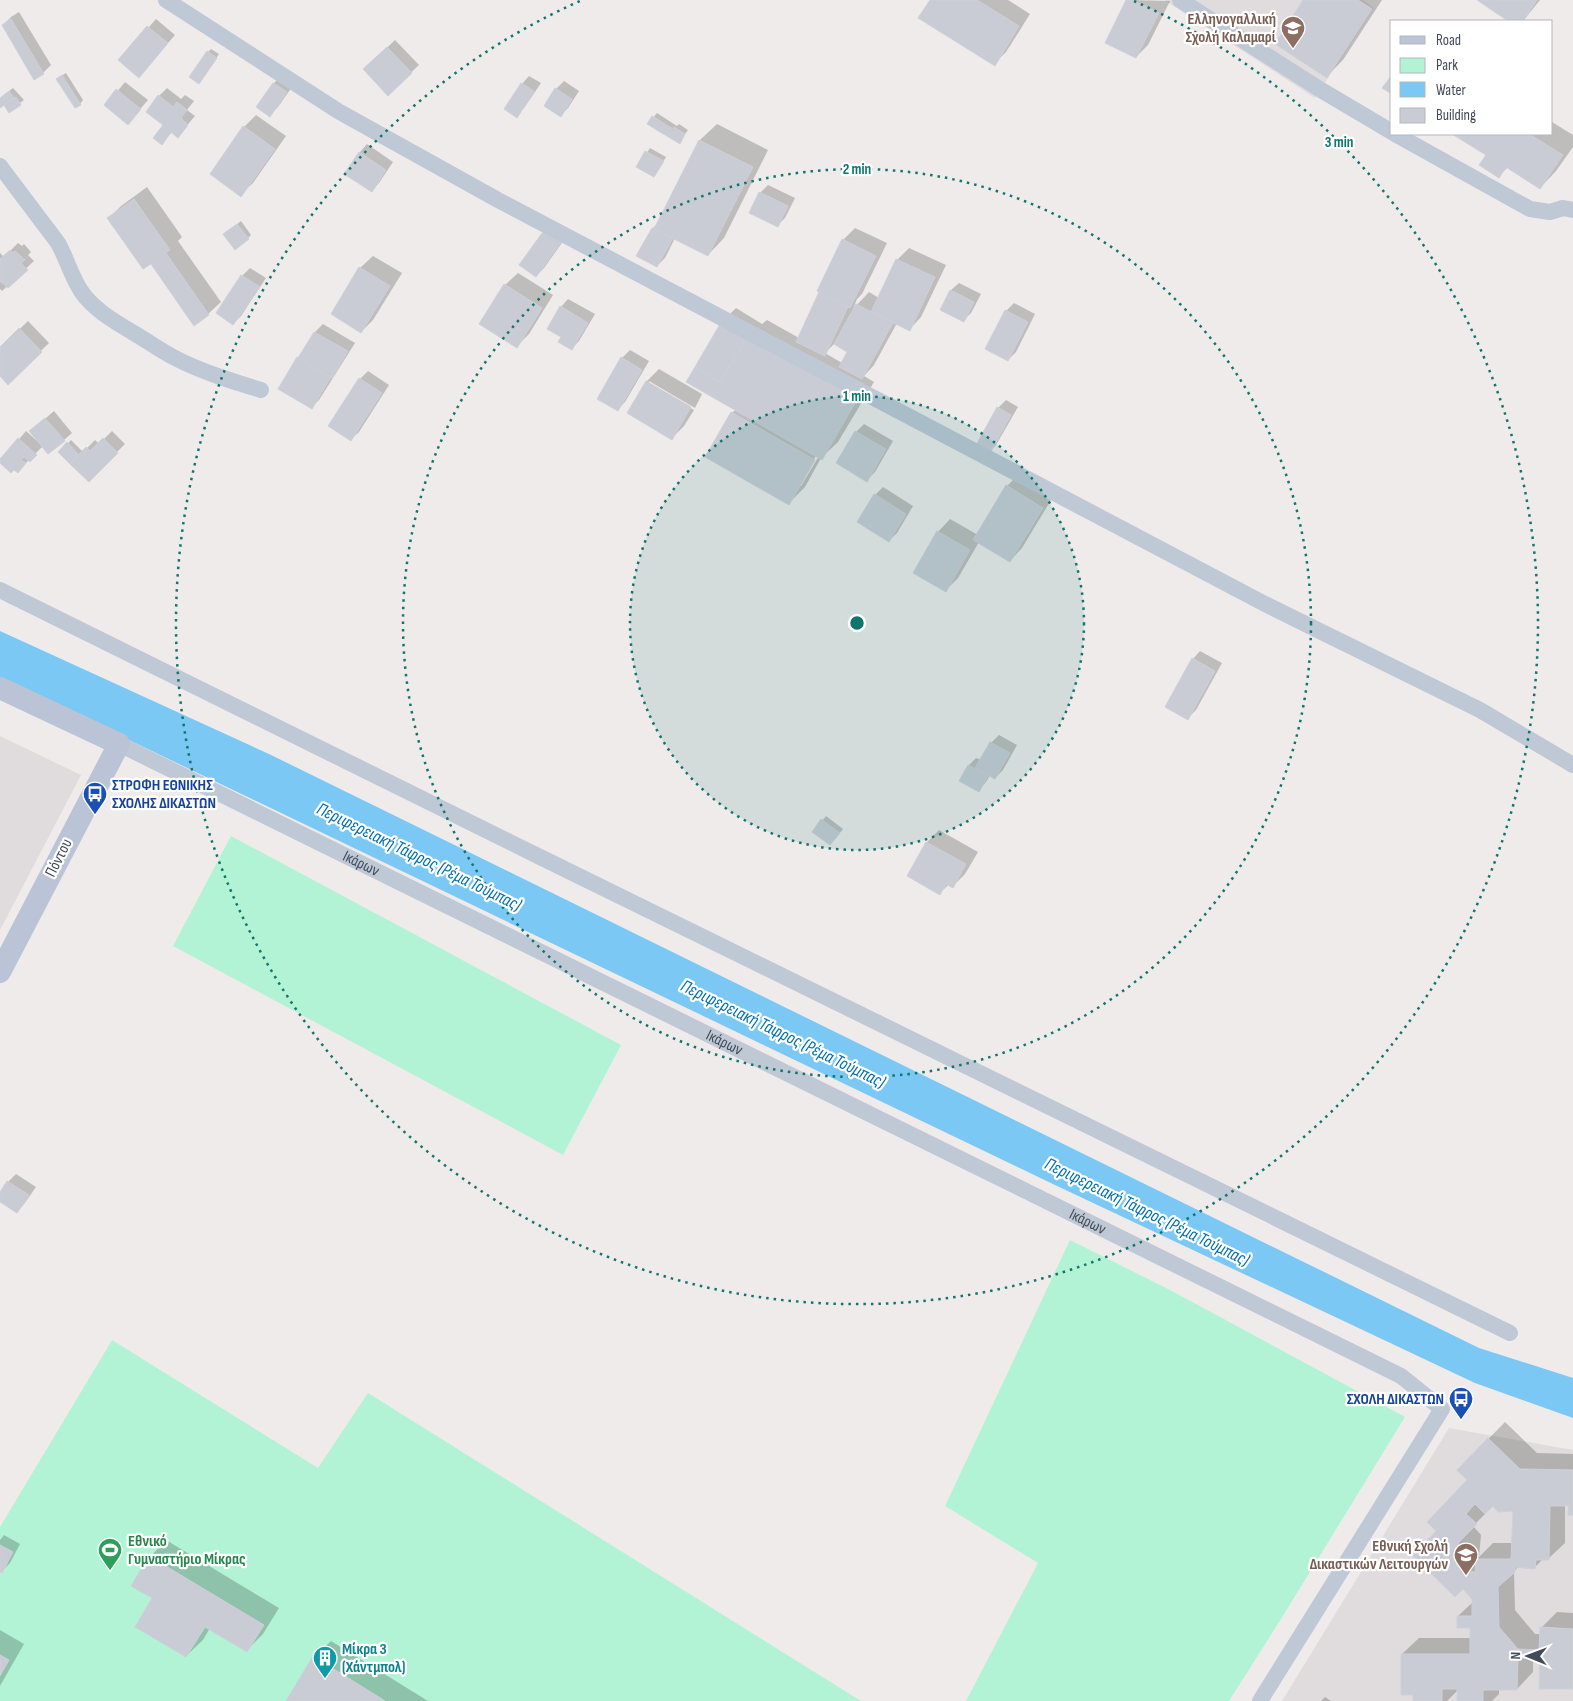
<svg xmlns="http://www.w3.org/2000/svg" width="1573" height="1701" font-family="'Sofia Sans Condensed',sans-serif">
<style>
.education{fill:#e0dcdd}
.green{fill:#b3f3d5}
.water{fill:#7bc8f4}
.shadow{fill:#0003;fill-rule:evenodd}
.building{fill:#c9ccd4;stroke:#ced0d8;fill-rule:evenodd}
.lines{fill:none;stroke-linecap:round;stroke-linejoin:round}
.street{stroke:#bfc8d5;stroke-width:16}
.secondary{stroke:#bbc4d7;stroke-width:22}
.ring{fill:none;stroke:#0f766e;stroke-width:2.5;stroke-dasharray:2.5 5}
.labels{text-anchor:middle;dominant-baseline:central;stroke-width:4.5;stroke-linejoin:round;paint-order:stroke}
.education-label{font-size:16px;font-weight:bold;fill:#785e54;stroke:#fff;text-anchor:end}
.transit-label{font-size:16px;font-weight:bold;fill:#164399;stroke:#fff;text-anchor:start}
.street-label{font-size:16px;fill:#424b5a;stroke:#fff}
.leisure-label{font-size:16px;font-weight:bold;fill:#27864d;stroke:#fff;text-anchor:start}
.culture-label{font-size:16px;font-weight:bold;fill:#0d838f;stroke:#fff;text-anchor:start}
.water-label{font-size:18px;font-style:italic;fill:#0070af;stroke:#fff}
.centre{fill:#0f766e;stroke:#fff;stroke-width:2.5}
.ring-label{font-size:15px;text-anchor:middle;font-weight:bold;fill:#0f766e;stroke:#fff;stroke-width:4.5;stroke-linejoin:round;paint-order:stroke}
</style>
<rect width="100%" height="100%" fill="#efebeb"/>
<!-- education -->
<g class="education">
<path d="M1164 0H1363L1374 8 1315 98Z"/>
<path d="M0 736 81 775 0 930Z"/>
<path d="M1449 1428 1573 1450V1701H1282Z"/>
</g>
<!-- green -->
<g class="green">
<path d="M231 836 621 1045 563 1155 173 946Z"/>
<path d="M1070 1240 1170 1290 1405 1417 1281 1619 1229 1701H966L1038 1563 945 1506Z"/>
<path d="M112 1340 318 1468 368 1393 861 1701H0V1527Z"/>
</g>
<!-- water -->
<path class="water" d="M0 631 269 754 1479 1348 1573 1378V1418L1475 1383 1055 1185 0 678Z"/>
<!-- shadow -->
<g class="shadow">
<path d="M931 0H1008L1030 14 1006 52 994 64Z"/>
<path d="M1128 0 1170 1 1148 45 1136 57Z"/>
<path d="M1305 0H1382L1343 60 1326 77Z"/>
<path d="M1479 0H1540L1523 21H1510Z"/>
<path d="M19 12 51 65 43 73 3 25 11 17Z"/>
<path d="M156 19 175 35 139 76 120 60Z"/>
<path d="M395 40 419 65 388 94 365 69Z"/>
<path d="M211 49 219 54 203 78 208 52Z"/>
<path d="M66 73 83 100 80 104 61 76Z"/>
<path d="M282 75 294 84 278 107 270 115 258 107 274 83Z"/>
<path d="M529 76 541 83 524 108 517 116 522 84Z"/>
<path d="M564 81 579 91 568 108 560 116 546 106 556 89Z"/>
<path d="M125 82 148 100 128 123 106 105Z"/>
<path d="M13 88 24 100 9 111 4 104 0 106V98Z"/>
<path d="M167 88 181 99 185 95 194 101 187 110 195 116 178 136 172 132 162 143 165 125 159 96Z"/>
<path d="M657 113 677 126 679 124 688 130 679 142 649 123Z"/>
<path d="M256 115 286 136 253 183 240 195 244 127Z"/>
<path d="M1552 122 1573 135V147L1556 171 1540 188 1508 167 1499 176 1487 155 1454 134H1552Z"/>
<path d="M717 124 768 150 724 238 708 255 675 238 665 258 657 266 638 256 653 228 659 222 700 140Z"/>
<path d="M367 144 393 162 379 183 372 191 346 174 360 152Z"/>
<path d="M650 148 666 157 654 176 638 166Z"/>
<path d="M768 185 795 198 785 218 777 226 751 213 760 193Z"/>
<path d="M147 187 182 237 178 241 221 302 208 314 195 324 151 262 109 218 121 206Z"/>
<path d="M241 221 251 235 248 238 228 231Z"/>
<path d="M855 228 887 243 862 294 857 299 853 309 869 292 879 298 897 260 909 248 946 265 921 317 909 330 897 323 874 365 864 376 874 382 838 442 821 458 805 487 788 504 732 413 736 409 724 320 736 308 762 324 767 320 799 338 843 240ZM835 343 849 351 842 363 825 353ZM817 454 819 456 801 486H798Z"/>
<path d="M569 233 544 268 536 276 521 265Z"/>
<path d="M18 243 22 246 24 244 31 252 28 255 34 261 2 291 0 289V253L4 257Z"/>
<path d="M373 256 402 273 373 320 361 332 360 268Z"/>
<path d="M250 268 266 278 241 316 233 324 217 313 242 276Z"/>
<path d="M518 273 553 295 529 334 517 346 481 324 505 285Z"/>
<path d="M959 283 981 294 971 313 963 321 941 310 951 290Z"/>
<path d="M568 299 595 314 579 341 571 349 563 336 561 307Z"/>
<path d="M1014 303 1035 314 1016 352 1008 360 1006 311Z"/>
<path d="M28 321 49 343 8 383 0 374V348Z"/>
<path d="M323 324 355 343 319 400 311 408 280 389 315 332Z"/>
<path d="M630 350 649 361 625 402 617 410 622 358Z"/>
<path d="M659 369 702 394 695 408 649 381V384L694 410 684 426 672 438 629 413 647 381Z"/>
<path d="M368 371 389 385 359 432 351 439 360 379Z"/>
<path d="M1006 400 1018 407 996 445 988 453 998 408Z"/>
<path d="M54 411 72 433 64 440 43 446 18 471 0 462 26 431 36 440 39 424Z"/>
<path d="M864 424 893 441 875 472 867 480 856 432Z"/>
<path d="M112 431 125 444 89 480 60 452 71 440 83 452 95 440 99 444Z"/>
<path d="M1019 474 1054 495 1022 548 1010 561 979 542 958 578 946 590 938 532 950 519 978 535 1007 486Z"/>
<path d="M883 487 913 506 897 533 889 541 875 495Z"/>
<path d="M1200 651 1222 663 1196 710 1188 718 1193 659Z"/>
<path d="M999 735 1017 745 1003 770 995 778 990 775 986 782 979 790 969 765 976 758 981 760 991 743Z"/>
<path d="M826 816 843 829 834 840 813 832Z"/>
<path d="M939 830 978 852 965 874 953 886 949 884 940 893 909 876 927 842Z"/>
<path d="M16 1174 36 1187 24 1204 17 1212 0 1201V1194L8 1182Z"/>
<path d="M1505 1422 1537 1453 1573 1454V1514L1571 1505H1565V1543L1548 1559H1543L1535 1567 1519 1566 1514 1571 1515 1610 1535 1634H1541V1628L1557 1612 1573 1613V1687L1541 1658 1533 1657V1672L1517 1689H1499V1694L1492 1701H1458V1690L1447 1701H1414V1694L1402 1654 1419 1638H1471L1472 1627 1458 1616 1474 1601 1438 1531 1469 1480 1458 1470ZM1493 1504 1514 1510 1513 1543H1493L1479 1557 1481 1535 1473 1526 1492 1507 1491 1506Z"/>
<path d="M4 1535 20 1544 10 1563 2 1571 0 1570V1540Z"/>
<path d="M166 1540 279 1608 263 1634 247 1650 210 1628 203 1640 186 1656 153 1598 150 1557Z"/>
<path d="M0 1630 24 1644 0 1686Z"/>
<path d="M331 1641 428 1701H287L314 1657Z"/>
<path d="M1325 1697 1331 1701H1321Z"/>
</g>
<!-- building -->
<g class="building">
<path d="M930 0H977L1019 26 995 66 918 18Z"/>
<path d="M1126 0H1132L1159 13 1136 58 1105 43Z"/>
<path d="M1303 0H1358L1372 9 1327 78 1275 44Z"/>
<path d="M1477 0H1537L1523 21H1508Z"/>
<path d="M11 19 44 74 34 80 2 25Z"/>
<path d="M147 26 168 43 139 78 118 60Z"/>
<path d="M387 47 412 73 388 96 363 69Z"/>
<path d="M207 51 217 58 199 84 189 77Z"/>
<path d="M62 75 81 105 75 108 56 79Z"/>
<path d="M1392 75V94L1382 88Z"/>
<path d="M273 83 287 92 270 117 256 107Z"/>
<path d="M521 83 534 91 517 118 504 109Z"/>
<path d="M555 88 572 99 561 117 544 106Z"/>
<path d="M116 89 141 109 128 125 104 105Z"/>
<path d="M9 91 14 98 0 108V98Z"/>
<path d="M158 95 173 107 177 102 187 110 181 118 188 125 178 138 171 132 162 145 153 138 163 125 146 112Z"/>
<path d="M16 97 21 105 9 113 4 105Z"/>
<path d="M652 116 673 129 674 127 685 134 680 144 647 124Z"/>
<path d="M243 126 275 149 241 197 210 174Z"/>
<path d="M1452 134H1529L1563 155 1540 189 1506 167 1499 178 1479 165 1486 155Z"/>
<path d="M699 140 753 167 708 256 654 229Z"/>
<path d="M645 151 664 161 654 177 636 167Z"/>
<path d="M359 152 386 170 372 192 344 174Z"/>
<path d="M759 192 788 206 778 227 749 213Z"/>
<path d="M134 199 170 250 166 253 209 315 194 326 151 264 143 269 107 218Z"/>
<path d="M237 224 249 239 235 250 223 234Z"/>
<path d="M652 228 673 238 657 267 636 256Z"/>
<path d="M545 229 562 241 536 277 519 265Z"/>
<path d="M842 239 876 256 850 308 817 291Z"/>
<path d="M10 250 13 253 15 251 25 260 21 263 28 270 8 288 0 281V259Z"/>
<path d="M896 259 935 277 910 331 871 312Z"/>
<path d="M359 267 390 286 361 333 331 314Z"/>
<path d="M241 275 260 287 233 325 216 313Z"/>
<path d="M504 284 542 308 517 348 479 324Z"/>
<path d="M950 290 974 302 964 322 940 310Z"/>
<path d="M819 292 848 307 825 356 796 342Z"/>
<path d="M856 304 893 323 862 379 839 367 847 352 834 344Z"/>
<path d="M560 306 588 323 572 350 558 342 561 337 547 329Z"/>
<path d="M1005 310 1028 322 1008 361 985 349Z"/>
<path d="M723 319 749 335 720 382 695 367Z"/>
<path d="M19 328 42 352 8 385 0 376V347Z"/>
<path d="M314 332 348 351 332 378 298 358Z"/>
<path d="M749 335 858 398 822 460 686 382 695 367 720 382Z"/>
<path d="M297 357 331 377 312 409 278 389Z"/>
<path d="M621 357 642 370 618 411 597 399Z"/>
<path d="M359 378 382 393 351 441 328 426Z"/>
<path d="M646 381 691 407 672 440 627 413Z"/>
<path d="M997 407 1011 415 989 455 975 447Z"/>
<path d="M731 412 815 460 789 505 705 457Z"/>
<path d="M45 418 65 441 48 454 29 431Z"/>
<path d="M855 431 886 449 867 482 836 463Z"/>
<path d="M18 438 37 455 30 462 24 457 21 460 26 463 18 473 14 470 11 473 0 463V459Z"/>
<path d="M103 438 118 453 89 482 70 464 86 447 90 451Z"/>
<path d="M67 442 79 455 70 464 58 452Z"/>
<path d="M1006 485 1043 508 1010 562 973 540Z"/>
<path d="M874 494 906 514 889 542 857 522Z"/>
<path d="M937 531 970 550 946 592 913 573Z"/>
<path d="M1192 658 1215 671 1188 720 1165 707Z"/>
<path d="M990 742 1010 753 995 779 975 768Z"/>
<path d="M968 765 988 776 979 792 959 781Z"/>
<path d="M821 819 840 833 830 845 812 832Z"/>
<path d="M926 842 966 864 953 888 946 884 940 895 907 876Z"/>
<path d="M7 1181 29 1195 17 1213 0 1202V1192Z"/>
<path d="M1488 1438 1520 1469 1573 1470V1515H1568L1569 1506H1550L1549 1560H1536L1535 1569 1515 1567V1572L1498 1587 1499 1627 1518 1649 1539 1650 1540 1627 1573 1629V1689H1539L1540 1659 1518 1658 1517 1690H1483V1701H1457V1689H1442V1701H1413V1695H1401V1654H1470V1628H1457V1616H1472V1599L1463 1589 1455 1597 1413 1556 1436 1531 1427 1522 1467 1480 1457 1470ZM1475 1504 1485 1514 1493 1506 1498 1512 1513 1511 1511 1559H1476L1475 1572 1464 1571 1465 1552 1458 1543 1477 1524 1466 1514Z"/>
<path d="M0 1545 13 1552 2 1573 0 1572Z"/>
<path d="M149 1556 264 1625 247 1652 205 1627 186 1657 135 1627 152 1598 131 1586Z"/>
<path d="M0 1655 9 1660 0 1676Z"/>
<path d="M313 1656 385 1701H286Z"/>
</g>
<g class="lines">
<!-- street -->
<g class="street">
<path d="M166 0 338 111 498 200 1265 604 1480 710 1573 765"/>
<path d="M1180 0 1321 90 1392 132"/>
<path d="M1395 134 1530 209 1550 212 1563 208 1573 210"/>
<path d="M0 166 58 243C67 259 71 276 81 291 93 309 114 321 132 332 146 340 160 350 175 358 202 372 232 381 261 390"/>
<path d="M0 590 538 856 1510 1333"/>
<path id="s1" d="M119 744 1401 1376 1442 1409 1260 1701"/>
</g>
<!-- secondary -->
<path class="secondary" d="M0 688 119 744 0 972"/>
</g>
<!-- distance rings -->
<circle cx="857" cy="623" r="227" fill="#0f766e" fill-opacity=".12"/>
<g class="ring">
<circle cx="857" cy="623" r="227"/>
<circle cx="857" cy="623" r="454"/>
<path d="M1134 1A681 681 0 1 1 580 1"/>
</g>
<!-- icons -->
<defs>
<symbol id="school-pin" viewBox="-11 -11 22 30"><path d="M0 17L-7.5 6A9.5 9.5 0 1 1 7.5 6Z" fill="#8d6e63" stroke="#fff"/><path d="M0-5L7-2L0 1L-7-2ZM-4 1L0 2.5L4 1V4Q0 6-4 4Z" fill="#fff"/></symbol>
<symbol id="bus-pin" viewBox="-11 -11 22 30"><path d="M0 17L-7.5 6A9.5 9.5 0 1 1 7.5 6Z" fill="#1a4fb4" stroke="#fff"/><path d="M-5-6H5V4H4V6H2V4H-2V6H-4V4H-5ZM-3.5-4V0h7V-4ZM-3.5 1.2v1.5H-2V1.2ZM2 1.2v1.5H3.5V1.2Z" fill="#fff"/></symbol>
<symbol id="stadium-pin" viewBox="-11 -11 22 30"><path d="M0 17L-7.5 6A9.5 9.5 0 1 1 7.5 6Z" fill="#2e9e5b" stroke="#fff"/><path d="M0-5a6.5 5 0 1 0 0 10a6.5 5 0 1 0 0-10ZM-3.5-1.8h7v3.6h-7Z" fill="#fff"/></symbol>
<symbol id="university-pin" viewBox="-11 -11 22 30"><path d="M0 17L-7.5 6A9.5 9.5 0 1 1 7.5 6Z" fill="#8d6e63" stroke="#fff"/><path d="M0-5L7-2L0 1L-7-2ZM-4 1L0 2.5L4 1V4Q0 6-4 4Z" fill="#fff"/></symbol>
<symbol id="building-pin" viewBox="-11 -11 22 30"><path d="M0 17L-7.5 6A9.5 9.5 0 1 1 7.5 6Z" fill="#0f9aa8" stroke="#fff"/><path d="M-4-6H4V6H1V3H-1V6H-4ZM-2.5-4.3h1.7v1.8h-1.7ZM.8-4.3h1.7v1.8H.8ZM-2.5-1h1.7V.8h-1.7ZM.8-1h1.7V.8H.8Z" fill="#fff"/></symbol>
</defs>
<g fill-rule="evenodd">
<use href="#school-pin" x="1279" y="14" width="28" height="38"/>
<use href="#bus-pin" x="81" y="780" width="28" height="38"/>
<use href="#bus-pin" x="1447" y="1385" width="28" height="38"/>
<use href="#stadium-pin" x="96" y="1536" width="28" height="38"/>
<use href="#university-pin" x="1452" y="1541" width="28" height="38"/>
<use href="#building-pin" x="311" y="1644" width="28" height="38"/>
</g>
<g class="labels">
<!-- education labels -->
<g class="education-label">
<text x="1276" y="19">Ελληνογαλλική<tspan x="1276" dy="18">Σχολή Καλαμαρί</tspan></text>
<text x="1448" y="1546">Εθνική Σχολή<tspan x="1448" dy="18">Δικαστικών Λειτουργών</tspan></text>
</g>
<!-- transit labels -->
<g class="transit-label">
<text x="112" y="785">ΣΤΡΟΦΗ ΕΘΝΙΚΗΣ<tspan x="112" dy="18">ΣΧΟΛΗΣ ΔΙΚΑΣΤΩΝ</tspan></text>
<text x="1444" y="1399" text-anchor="end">ΣΧΟΛΗ ΔΙΚΑΣΤΩΝ</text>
</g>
<!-- street labels -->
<g class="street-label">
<text transform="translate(59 858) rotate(-63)">Πόντου</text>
<text stroke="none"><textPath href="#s1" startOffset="270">Ικάρων</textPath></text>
<text stroke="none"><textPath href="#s1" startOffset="675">Ικάρων</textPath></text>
<text stroke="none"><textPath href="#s1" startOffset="1080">Ικάρων</textPath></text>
</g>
<!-- leisure labels -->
<g class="leisure-label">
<text x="128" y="1541">Εθνικό<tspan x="128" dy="18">Γυμναστήριο Μίκρας</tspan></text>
</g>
<!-- culture labels -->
<g class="culture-label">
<text x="342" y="1649">Μίκρα 3<tspan x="342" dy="18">(Χάντμπολ)</tspan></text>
</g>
<!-- water labels -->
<g class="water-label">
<text transform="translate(419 857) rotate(26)">Περιφερειακή Τάφρος (Ρέμα Τούμπας)</text>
<text transform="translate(783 1034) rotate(26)">Περιφερειακή Τάφρος (Ρέμα Τούμπας)</text>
<text transform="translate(1147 1212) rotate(26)">Περιφερειακή Τάφρος (Ρέμα Τούμπας)</text>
</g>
</g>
<circle cx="857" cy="623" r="8" class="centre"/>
<g class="ring-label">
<text x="1339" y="147">3 min</text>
<text x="857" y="174">2 min</text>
<text x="857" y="401">1 min</text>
</g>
<!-- legend -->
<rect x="1390" y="20" width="162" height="115" fill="#ffffff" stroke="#b3b7bd"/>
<rect x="1400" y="36" width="25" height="8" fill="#bbc4d7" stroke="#b3b7bd"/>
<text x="1436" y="45" font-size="15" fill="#424b5a">Road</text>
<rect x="1400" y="58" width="25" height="15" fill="#b3f3d5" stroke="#b3b7bd"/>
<text x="1436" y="70" font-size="15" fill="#424b5a">Park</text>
<rect x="1400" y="82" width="25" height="15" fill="#7bc8f4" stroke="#b3b7bd"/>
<text x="1436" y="95" font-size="15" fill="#424b5a">Water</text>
<rect x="1400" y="108" width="25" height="15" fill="#c9ccd4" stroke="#b3b7bd"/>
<text x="1436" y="120" font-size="15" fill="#424b5a">Building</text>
<!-- north arrow -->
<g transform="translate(1528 1656) rotate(271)" stroke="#ffffff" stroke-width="4" paint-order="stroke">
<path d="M0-4L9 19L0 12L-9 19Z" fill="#424b5a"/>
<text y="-8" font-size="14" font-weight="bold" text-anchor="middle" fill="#424b5a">N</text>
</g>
</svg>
